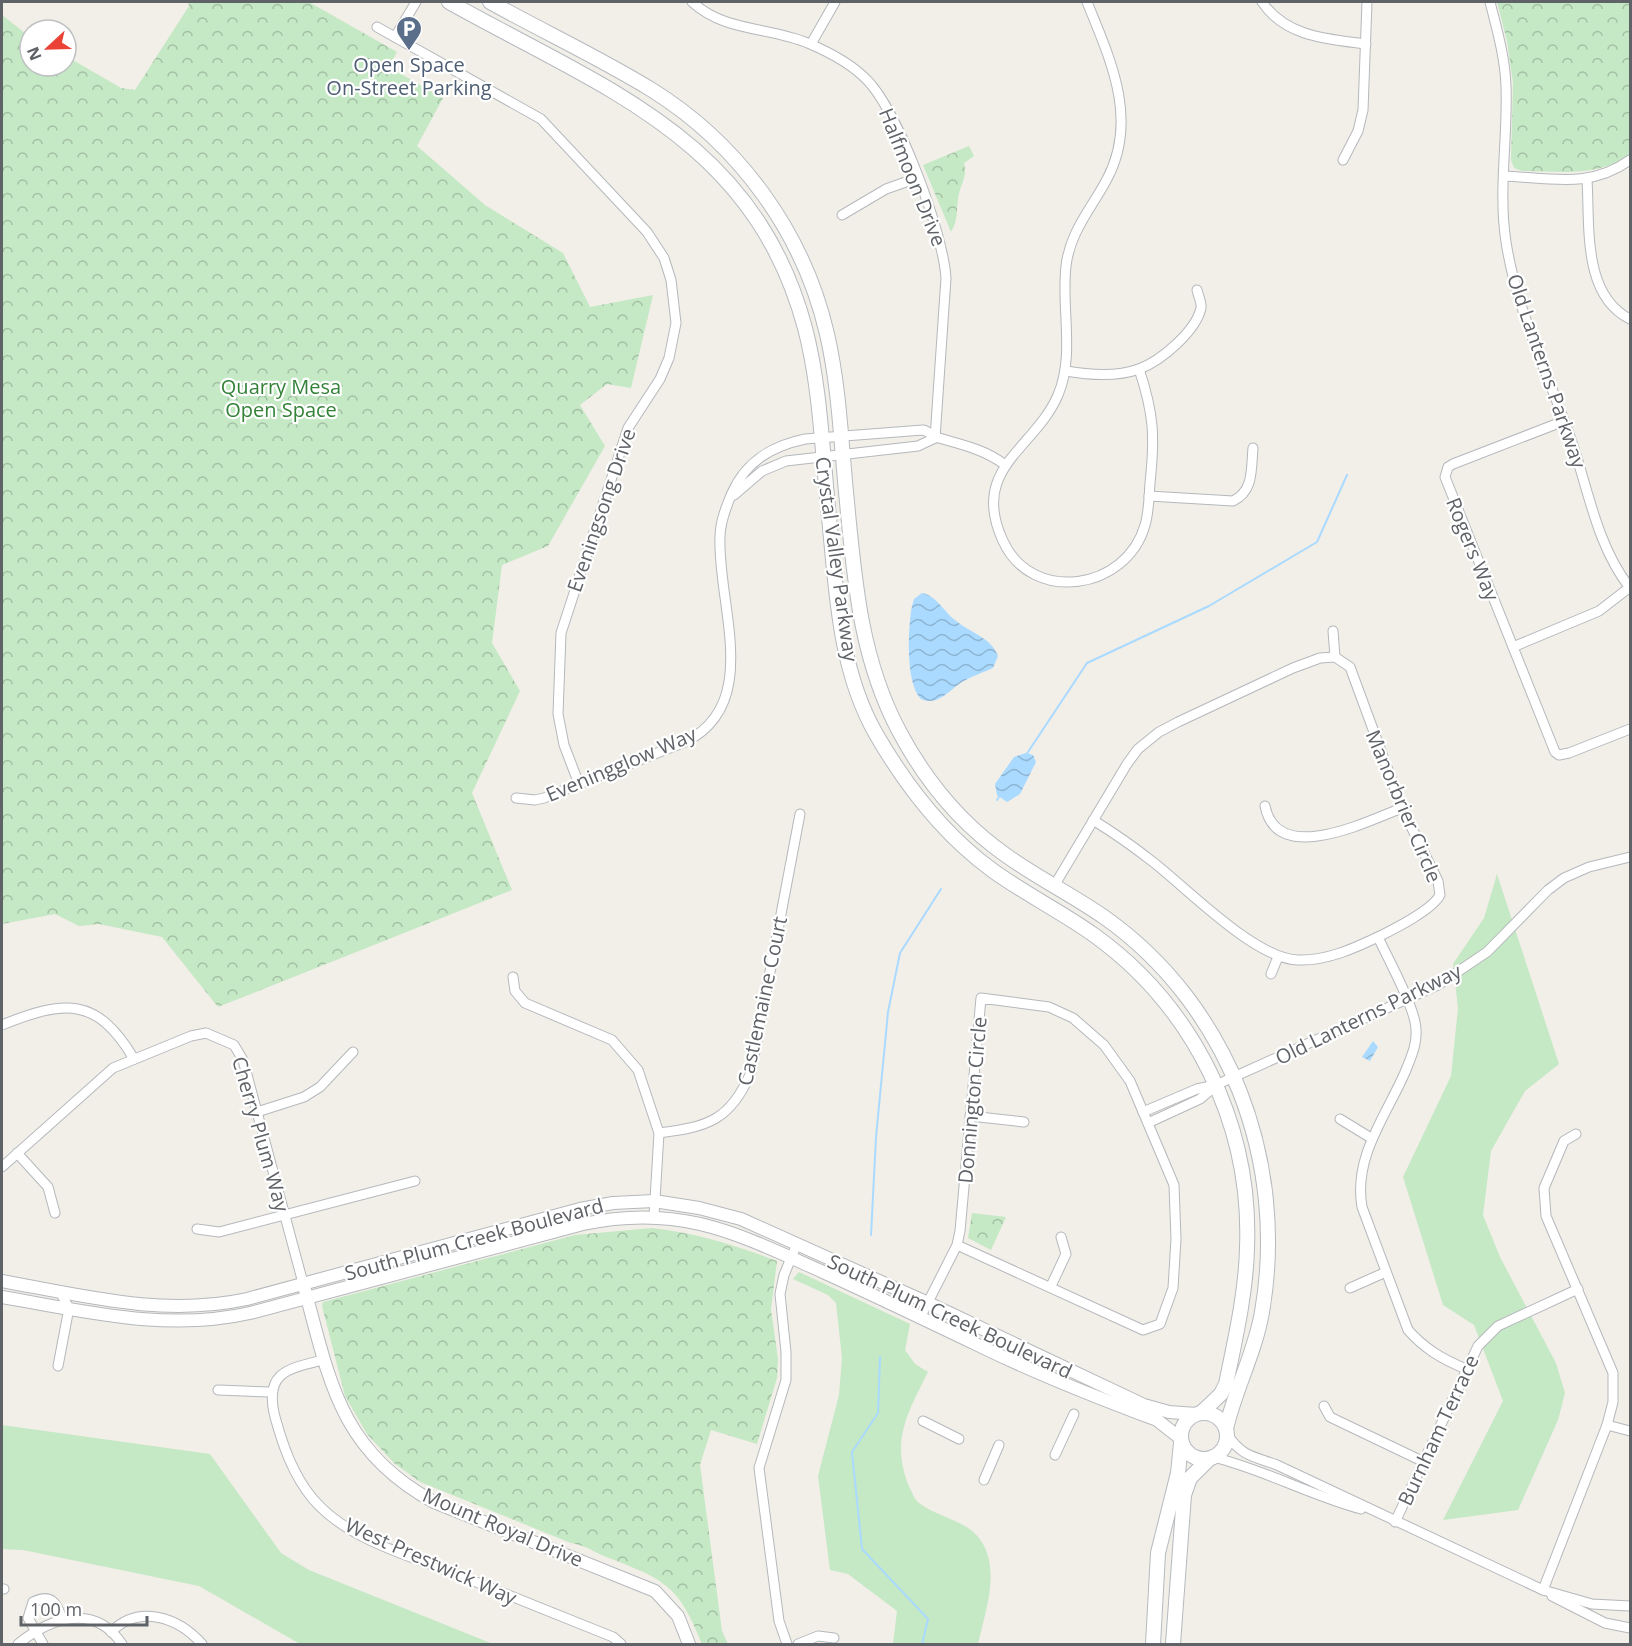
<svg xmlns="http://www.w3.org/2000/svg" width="1632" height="1646" font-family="'Open Sans',sans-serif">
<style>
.grass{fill:#c5e8c5}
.park{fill:url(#park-crowns)}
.water{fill:url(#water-waves)}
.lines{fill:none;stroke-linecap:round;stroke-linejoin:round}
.stream{stroke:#aadaff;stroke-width:2}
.minor-casing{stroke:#b5b8bc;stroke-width:11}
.tertiary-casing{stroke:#b5b8bc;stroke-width:14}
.secondary-casing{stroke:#b6babf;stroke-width:16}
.minor{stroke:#fff;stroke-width:9}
.tertiary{stroke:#fff;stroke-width:12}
.secondary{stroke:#fff;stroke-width:14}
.labels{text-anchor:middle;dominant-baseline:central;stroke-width:4.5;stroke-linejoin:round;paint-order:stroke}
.service-label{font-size:20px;fill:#4e5e75;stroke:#fff}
.street-label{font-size:20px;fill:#5f6368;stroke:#fff}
.park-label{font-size:20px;fill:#348238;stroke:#fff}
</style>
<defs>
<pattern id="park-crowns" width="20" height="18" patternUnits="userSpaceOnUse" patternTransform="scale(1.5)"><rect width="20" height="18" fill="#c5e8c5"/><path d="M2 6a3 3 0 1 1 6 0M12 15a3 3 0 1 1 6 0" fill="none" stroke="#a3c0a4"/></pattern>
<pattern id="water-waves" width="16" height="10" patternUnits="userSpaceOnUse" patternTransform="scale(1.5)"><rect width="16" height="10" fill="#aadaff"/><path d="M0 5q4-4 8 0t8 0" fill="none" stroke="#8eb4d2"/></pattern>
</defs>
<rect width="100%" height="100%" fill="#f1efe8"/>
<!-- grass -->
<g class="grass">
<path d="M1497 874 1559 1064 1525 1091 1491 1151 1483 1215 1500 1257 1556 1363 1565 1393 1558 1420 1518 1510 1443 1520 1503 1401 1474 1325 1443 1305 1403 1177 1451 1076 1458 1008 1453 964 1484 918Z"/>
<path d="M799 1272 910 1324 905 1350 915 1364 928 1372C908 1412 891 1440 908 1484 911 1490 914 1499 919 1503 937 1517 965 1520 979 1538 1002 1568 985 1612 978 1644H893L897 1611 848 1574 830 1570 818 1476 839 1395 842 1358 836 1303 828 1295 793 1279Z"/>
<path d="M2 1425 210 1454 281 1553 309 1570 493 1644H300L199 1586 23 1550 2 1549Z"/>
</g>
<!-- park -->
<g class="park">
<path d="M188 2H309L397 52 389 67 443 98 417 146 485 205 563 253 590 307 653 295 631 388 607 384 580 405 605 446 548 546 502 565 492 643 520 691 472 793 512 890 218 1007 162 937 99 924 79 926 55 914 2 924V15L30 37V66H66V56L121 88 135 90 189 6Z"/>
<path d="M1497 2H1630V154C1597 178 1561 171 1522 171L1514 168 1511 160 1513 83 1507 41Z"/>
<path d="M969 146 974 156 964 163C968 178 959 186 958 200 956 213 958 220 951 232L923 165Z"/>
<path d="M972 1213 1006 1217 991 1250 968 1238Z"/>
<path d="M652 1228C697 1233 735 1245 777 1261L771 1309 778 1359 777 1378 757 1444 711 1430 700 1465 722 1631 728 1644H702C679 1586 666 1580 609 1558 593 1552 590 1547 571 1543L420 1482 394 1463 367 1434 345 1396 322 1306 323 1302 575 1235Z"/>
</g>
<!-- water -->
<g class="water">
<path d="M922 593C936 595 944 612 955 620 970 633 991 637 998 656L993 668C982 673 972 676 962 682 949 690 938 707 921 699 905 683 908 627 912 606L914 599Z"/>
<path d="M1026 753 1033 755 1036 762 1020 794 1007 802 997 795 995 784 1014 757Z"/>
<path d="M1373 1041 1378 1047 1370 1061 1362 1057Z"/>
</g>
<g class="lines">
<!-- stream -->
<g class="stream">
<path d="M1026 755 1087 663 1209 606 1317 542 1347 475"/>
<path d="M997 800 1000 795"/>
<path d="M871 1235 876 1137 888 1012 900 953 941 889"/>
<path d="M880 1357 878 1413 852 1452 862 1549 928 1619 922 1644"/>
</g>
<defs>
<g id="minor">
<path d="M692 2C726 33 769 26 810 44 831 53 852 64 868 81 899 114 943 232 946 278L935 438"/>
<path d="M1087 2C1110 59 1139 119 1107 179 1092 208 1070 231 1066 266 1061 308 1075 355 1058 395 1035 449 969 468 1003 541 1032 605 1127 590 1145 525 1149 512 1149 496 1150 483 1155 437 1154 414 1139 369"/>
<path d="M1262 2C1286 37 1327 39 1366 44"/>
<path d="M1490 2C1497 30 1505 57 1506 86 1508 138 1498 191 1506 242 1517 313 1550 378 1573 445 1589 494 1598 547 1630 588"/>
<path d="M377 27 541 119 647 232 664 258 671 280 676 323 669 358 660 379 628 428 561 633 558 714 564 745 579 784"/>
<path d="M395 37 416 2"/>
<path d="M811 44 835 2"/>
<path d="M1343 160 1358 131 1363 110 1367 2"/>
<path d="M1504 176C1551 178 1590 189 1630 160"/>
<path d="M1587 180C1590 225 1582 295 1630 319"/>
<path d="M842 215 886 189 917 178"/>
<path d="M1066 371C1089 375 1117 377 1139 369 1161 361 1196 331 1201 308 1202 303 1198 295 1197 290"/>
<path d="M1564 421 1453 464 1448 467 1445 477 1555 752 1559 755 1569 753 1630 729"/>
<path d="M734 495 762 471 786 461 918 446 935 438"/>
<path d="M1149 496 1233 501C1254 491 1251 469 1253 448"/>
<path d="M1333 631 1335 657"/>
<path d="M1513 647 1599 611 1630 587"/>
<path d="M516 798 535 800 544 798 685 742C763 704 717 604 720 537 720 522 726 507 732 493 746 461 772 446 805 439L923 430C929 431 932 437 939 438 963 445 983 449 1004 464"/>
<path d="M1265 806C1277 867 1368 821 1402 808"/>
<path d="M1054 886 1127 764 1138 749 1159 732 1178 722 1293 668 1320 658 1335 657 1350 667 1402 808 1438 881 1440 895C1432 910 1396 928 1380 936 1355 948 1327 961 1298 960 1255 959 1188 889 1153 862 1134 847 1114 833 1093 820"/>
<path d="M1378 937C1388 959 1416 1009 1416 1030 1417 1045 1411 1057 1406 1070 1387 1115 1353 1156 1362 1207L1408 1330C1425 1349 1442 1359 1466 1369"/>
<path d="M1271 974 1278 957"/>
<path d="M513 977 515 991 525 1003 612 1040 638 1070 659 1133 654 1216"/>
<path d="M2 1025C64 1000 97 996 134 1059"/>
<path d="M257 1112 304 1097 320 1087 353 1052"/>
<path d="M1143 1112 1197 1089 1216 1085 1438 985 1487 952 1548 890 1564 878 1589 867 1630 857"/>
<path d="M970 1116 1024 1122"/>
<path d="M1340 1119 1371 1138"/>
<path d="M1148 1123 1200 1099 1215 1086"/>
<path d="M659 1133C708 1127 731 1120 751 1072L800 814"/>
<path d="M17 1153 48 1187 55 1213"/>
<path d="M2 1167 113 1068 191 1036 206 1033 234 1045 243 1060 303 1283"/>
<path d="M197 1229 219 1232 415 1181"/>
<path d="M1051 1286 1066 1254 1061 1237"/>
<path d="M1350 1288 1386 1272"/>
<path d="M921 1316 957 1245 960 1231 981 998 1049 1007 1073 1018 1104 1045 1130 1081 1174 1185 1176 1239 1173 1288 1160 1324 1143 1330 957 1245"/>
<path d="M323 1360C286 1369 264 1373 275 1417 283 1446 293 1475 313 1499 348 1540 408 1555 456 1574 509 1595 561 1616 613 1637L621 1644"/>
<path d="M58 1366 69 1308 60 1292"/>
<path d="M218 1390 270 1392"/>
<path d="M1324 1406 1330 1417 1422 1461"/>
<path d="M923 1421 959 1439"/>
<path d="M1607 1425 1630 1431"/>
<path d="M1227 1434C1242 1457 1253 1456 1277 1465L1543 1590 1592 1604 1630 1606"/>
<path d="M1055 1455 1074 1414"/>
<path d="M1213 1457C1265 1470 1310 1495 1361 1509"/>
<path d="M984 1480 999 1445"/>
<path d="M1395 1522 1478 1346 1498 1326 1578 1289"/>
<path d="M2 1589H4"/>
<path d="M1543 1590 1607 1425 1613 1402V1373L1546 1216 1544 1188 1564 1141 1576 1134"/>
<path d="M1552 1596 1605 1623 1630 1628"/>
<path d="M111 1632C139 1604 178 1617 202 1644"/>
<path d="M18 1644C50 1618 94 1602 122 1644"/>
<path d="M43 1644 28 1618 33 1602C51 1593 57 1603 62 1619"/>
<path d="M787 1644 779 1621 759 1468 786 1380V1352L780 1294 784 1275 796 1246"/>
<path d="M798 1644 818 1636 834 1638"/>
</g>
<g id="tertiary">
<path d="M2 1281C84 1296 164 1317 247 1299L580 1209 613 1203 654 1201 699 1208 741 1219 928 1303 1144 1405 1169 1412 1196 1414"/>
<path d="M305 1290C330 1384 342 1452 434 1502L655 1591 678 1616 689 1644"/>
<path d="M2 1297C85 1311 166 1332 250 1313L583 1224C680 1203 738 1234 823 1272 876 1296 928 1321 980 1346 1037 1374 1098 1398 1157 1420L1180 1438"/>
</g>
<g id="secondary">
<path d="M449 2C602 88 754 138 805 328 820 385 822 448 828 507 836 582 837 666 876 734 906 786 943 834 992 870 1025 894 1062 912 1094 935 1194 1007 1252 1125 1247 1248 1246 1293 1235 1340 1226 1384L1221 1394 1201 1413"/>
<path d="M490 2C544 32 600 58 652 90 740 145 804 234 827 334 839 386 841 440 846 492 854 574 859 656 899 731 925 780 961 824 1007 856 1038 878 1072 895 1104 917 1229 1005 1288 1162 1262 1312 1255 1353 1235 1389 1226 1429"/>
<circle cx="1204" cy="1436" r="23"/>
<path d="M1153 1644 1158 1553 1178 1473 1181 1443"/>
<path d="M1173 1644 1184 1495 1190 1478 1209 1459"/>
</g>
</defs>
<!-- minor casing -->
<use href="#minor" class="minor-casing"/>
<!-- tertiary casing -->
<use href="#tertiary" class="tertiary-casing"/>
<!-- secondary casing -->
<use href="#secondary" class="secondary-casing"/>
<!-- minor -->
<use href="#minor" class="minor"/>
<!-- tertiary -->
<use href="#tertiary" class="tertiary"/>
<!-- secondary -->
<use href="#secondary" class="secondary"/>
</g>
<!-- icons -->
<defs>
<symbol id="parking-pin" viewBox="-11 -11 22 30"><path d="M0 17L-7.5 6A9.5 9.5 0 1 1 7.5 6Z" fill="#5c6f8a" stroke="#fff"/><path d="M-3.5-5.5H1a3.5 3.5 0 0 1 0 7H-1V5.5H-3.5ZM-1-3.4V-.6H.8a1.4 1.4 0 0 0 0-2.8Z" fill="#fff"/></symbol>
</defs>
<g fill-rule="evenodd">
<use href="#parking-pin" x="394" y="14" width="30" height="40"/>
</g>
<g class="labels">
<!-- service labels -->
<g class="service-label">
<text x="409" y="64">Open Space<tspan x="409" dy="23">On-Street Parking</tspan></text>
</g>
<!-- street labels -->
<g class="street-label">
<text transform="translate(913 177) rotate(68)">Halfmoon Drive</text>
<text transform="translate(1547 371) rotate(71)">Old Lanterns Parkway</text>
<text transform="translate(601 510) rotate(-71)">Eveningsong Drive</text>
<text transform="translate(1473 549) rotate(68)">Rogers Way</text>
<text transform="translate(837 559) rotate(82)">Crystal Valley Parkway</text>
<text transform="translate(621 764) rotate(-23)">Eveningglow Way</text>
<text transform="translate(1404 806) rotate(67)">Manorbrier Circle</text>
<text transform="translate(762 1001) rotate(-78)">Castlemaine Court</text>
<text transform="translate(1368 1014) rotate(-26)">Old Lanterns Parkway</text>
<text transform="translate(972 1100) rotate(-85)">Donnington Circle</text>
<text transform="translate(261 1134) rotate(74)">Cherry Plum Way</text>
<text transform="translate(474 1239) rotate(-15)">South Plum Creek Boulevard</text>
<text transform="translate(950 1316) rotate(25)">South Plum Creek Boulevard</text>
<text transform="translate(1438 1430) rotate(-65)">Burnham Terrace</text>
<text transform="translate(503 1527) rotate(23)">Mount Royal Drive</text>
<text transform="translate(431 1561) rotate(24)">West Prestwick Way</text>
</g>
<!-- park labels -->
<g class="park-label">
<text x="281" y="386">Quarry Mesa<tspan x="281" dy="23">Open Space</tspan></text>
</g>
</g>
<!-- border -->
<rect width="1632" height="1646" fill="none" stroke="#5f6368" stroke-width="6"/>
<!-- north arrow -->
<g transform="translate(48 48) rotate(248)"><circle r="28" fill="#ffffff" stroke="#bfc1c3" stroke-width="1.5"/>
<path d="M0-4.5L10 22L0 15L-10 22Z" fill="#ea4335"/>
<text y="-9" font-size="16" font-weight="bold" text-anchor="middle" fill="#5f6368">N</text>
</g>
<!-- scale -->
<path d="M21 1616v9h126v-9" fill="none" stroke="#5f6368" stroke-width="3"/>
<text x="30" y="1616" font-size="18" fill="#5f6368" stroke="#ffffff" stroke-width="4.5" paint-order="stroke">100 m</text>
</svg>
